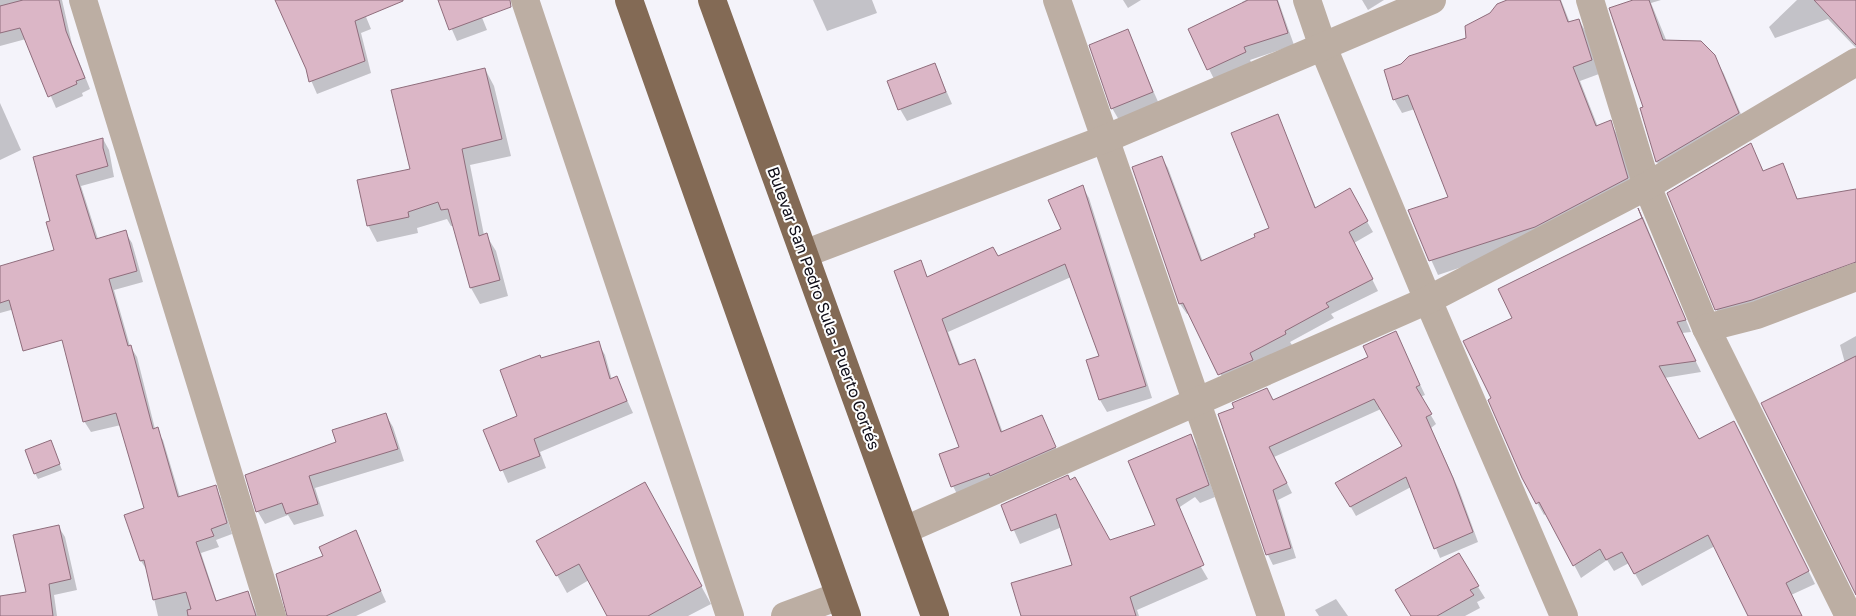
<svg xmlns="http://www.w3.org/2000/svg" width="1856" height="616" font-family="'Golos Text',sans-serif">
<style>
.shadow{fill:#0003}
.building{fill:#dbb6c6;stroke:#8f6d7c}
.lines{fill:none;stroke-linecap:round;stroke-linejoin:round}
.minor{stroke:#bcaea3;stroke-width:28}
.trunk{stroke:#836a55;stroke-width:28}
.labels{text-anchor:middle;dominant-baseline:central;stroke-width:4;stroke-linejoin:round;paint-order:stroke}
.street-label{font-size:16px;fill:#0e0c17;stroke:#fff}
</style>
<rect width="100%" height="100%" fill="#f4f3fa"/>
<!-- shadow -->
<g class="shadow">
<path d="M0 0H62L72 44 90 89 82 93 83 96 56 108 26 39 0 46Z"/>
<path d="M276 0H359L371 29 361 33 371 73 317 94Z"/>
<path d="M439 0H475L487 30 457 41Z"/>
<path d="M813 0H872L877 13 827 31Z"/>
<path d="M1123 0H1141L1128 8Z"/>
<path d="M1246 0H1278L1294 45 1250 60 1252 64 1215 81 1209 69 1242 4V2Z"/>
<path d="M1362 0H1384L1368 10Z"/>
<path d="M1511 0H1561L1570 23 1579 20 1587 34 1599 74 1580 81 1598 127 1610 122 1618 136 1635 192 1543 240 1438 275 1409 211 1450 198 1415 109 1402 113 1394 99 1467 39 1491 14Z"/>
<path d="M1637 0H1661L1651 3 1667 42 1714 56 1724 74 1748 131 1667 179 1657 162 1641 109 1644 108Z"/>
<path d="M1797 0H1856V48L1828 19 1775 38 1769 27Z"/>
<path d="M1130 38 1159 104 1119 120 1112 108Z"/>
<path d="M935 65 952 104 907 121 900 109Z"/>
<path d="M485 69 494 86 511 156 470 165 484 235H486L496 251 508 296 480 304 471 288 454 226H451L447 219 417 228 418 233 377 242 368 225 412 170Z"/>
<path d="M0 103 21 150 0 160Z"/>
<path d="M1277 116 1316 208 1349 190 1373 232 1354 243 1378 291 1331 314 1334 318 1290 342 1292 345 1226 385 1190 313 1187 314 1180 304 1133 168 1162 158 1168 168 1203 262 1257 237 1270 229Z"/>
<path d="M103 139 109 150 114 177 81 186 98 239 125 232 132 243 143 282 114 290 130 346 137 357 155 429 163 440 180 497 215 487 221 498 232 534 216 540 219 547 201 553 217 602 247 592 258 616H158L148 572 141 561 126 516 145 509 121 425 91 432 84 421V342L34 158Z"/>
<path d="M1750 144 1764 172 1782 165 1798 200 1856 190V275L1723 321 1716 309Z"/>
<path d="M1082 186 1089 198 1152 398 1107 412 1100 400 1088 360 1100 356 1071 277 948 332 961 366 974 361 981 373 1003 433 1041 416 1061 459 959 498 953 486 961 448 920 262 928 278 998 258 1062 230Z"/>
<path d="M1643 217 1691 332 1682 333 1701 372 1664 378 1698 441 1734 422 1741 434 1815 584 1791 595 1802 616H1750L1715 546 1642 586 1629 563 1614 571 1607 560 1581 578 1547 513 1544 515 1523 478 1493 399 1513 318 1499 290Z"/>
<path d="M0 267 29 305 0 313Z"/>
<path d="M1396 333 1425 395 1420 397 1436 424 1431 428 1459 490 1478 542 1440 558 1411 487 1356 516 1337 483 1404 447 1381 409 1274 457 1292 493 1278 500 1296 558 1273 565 1268 555 1219 415 1273 402 1370 358Z"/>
<path d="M1856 336V592L1845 363 1840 345Z"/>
<path d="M598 343 605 355 612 380 617 378 633 413 540 452 546 468 508 483 485 430 519 417 541 359Z"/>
<path d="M386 415 393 427 404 461 315 488 324 516 294 525 288 515 265 524 258 512 247 475 337 443Z"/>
<path d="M1191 436 1198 448 1215 497 1200 503 1195 497 1157 522Z"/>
<path d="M51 442 62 470 38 479 35 473Z"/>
<path d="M1068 477 1109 541 1174 521 1208 579 1137 610 1139 616H1022L1073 566 1062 527 1020 544 1003 505Z"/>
<path d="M654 500 711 604 688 616H609L589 580 567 593 538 541Z"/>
<path d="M58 526 65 537 77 590 54 595 57 616H0V597L27 593Z"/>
<path d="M355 532 386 602 356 616H288L325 557Z"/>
<path d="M1458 555 1485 598 1477 602 1480 608 1465 616H1412Z"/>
<path d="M1336 599 1348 616H1319L1315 610Z"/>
</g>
<!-- building -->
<g class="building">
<path d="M23 0H59L66 31 85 78 76 81 77 84 48 97 20 28 0 33V6Z"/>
<path d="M275 0H403V1L355 21 365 61 309 82 306 69Z"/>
<path d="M438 0H510L511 7 449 30Z"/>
<path d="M1248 0H1277L1288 33 1244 47 1246 52 1207 70 1188 29Z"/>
<path d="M1507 0H1560L1568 22 1579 19 1592 60 1573 67 1596 126 1611 120 1628 178 1535 227 1429 261 1408 210 1448 197 1408 95 1393 100 1384 70 1401 64 1409 56 1466 38 1465 26 1490 13 1497 4Z"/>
<path d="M1633 0H1649L1663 40 1701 41 1715 55 1739 113 1656 162 1640 108 1643 107 1609 8Z"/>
<path d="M1814 0H1856V45Z"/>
<path d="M1128 29 1153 92 1111 109 1089 45Z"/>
<path d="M935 63 946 92 898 110 887 81Z"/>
<path d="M485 68 502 139 462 149 479 236 487 233 500 280 470 288 448 209 441 210 438 202 408 212 409 217 367 226 357 180 410 169 391 90Z"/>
<path d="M1278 114 1315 208 1350 188 1368 221 1349 232 1373 279 1326 303 1329 307 1285 331 1286 334 1250 353 1253 360 1218 375 1183 303 1179 304 1132 167 1162 156 1201 261 1255 237 1254 234 1269 228 1231 133Z"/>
<path d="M103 138V148L108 166 76 175 96 239 126 230 137 271 109 279 128 346 131 345 153 429 158 427 178 497 216 485 227 523 211 529 214 536 196 542 216 601 248 591 256 616H188L187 610 191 609 186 592 153 600 144 560 140 561 124 515 144 508 116 413 83 422 62 340 23 351 9 300 0 303V266L54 250 46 222 50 221 33 157Z"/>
<path d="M1751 143 1763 171 1783 163 1797 199 1856 189V262L1752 300 1715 310 1667 193Z"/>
<path d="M1083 185 1146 386 1099 400 1086 360 1099 356 1065 264 942 319 959 365 975 359 1001 432 1042 415 1056 447 990 476 989 473 951 487 939 454 959 447 894 271 921 260 927 277 993 247 998 256 1061 229 1048 200Z"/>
<path d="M1638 208 1686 320 1677 322 1696 361 1659 366 1699 439 1734 421 1809 571 1786 583 1802 616H1748L1708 535 1634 574 1622 552 1606 560 1600 549 1573 566 1539 502 1536 504 1522 478 1488 400 1491 398 1463 341 1512 318 1498 289 1642 218Z"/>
<path d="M1396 331 1420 385 1416 387 1432 414 1426 417 1453 478 1473 532 1434 549 1406 477 1350 507 1335 483 1402 446 1374 399 1269 447 1287 483 1273 490 1291 548 1266 555 1218 414 1234 408 1232 403 1267 388 1273 400 1368 357 1363 346Z"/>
<path d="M599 341 610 379 617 376 627 401 534 439 540 456 500 471 483 430 517 416 500 370 540 355 541 358Z"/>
<path d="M1856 356V595L1761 403Z"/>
<path d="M386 413 398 449 309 476 318 504 286 514 282 503 256 512 245 475 336 442 332 430Z"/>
<path d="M1191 434 1209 485 1176 499 1204 565 1130 597 1136 616H1021L1011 583 1072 565 1056 514 1011 531 1001 505 1068 475 1070 480 1075 477 1110 540 1155 525 1128 461Z"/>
<path d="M51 440 60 464 34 474 25 450Z"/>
<path d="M645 482 702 586 648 616H607L579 564 556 576 536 541Z"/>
<path d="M59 525 71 579 49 584 53 616H0V596L26 592 13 535Z"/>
<path d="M356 530 381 591 326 616H287L276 574 323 556 319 547Z"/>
<path d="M1459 553 1479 586 1470 590 1474 595 1437 616H1411L1395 590Z"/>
</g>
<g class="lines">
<!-- minor -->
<g class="minor">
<path d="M83 0 272 616"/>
<path d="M525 0 730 616"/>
<path d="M1057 0 1271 616"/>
<path d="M1307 0 1323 47 1428 300 1564 616"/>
<path d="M1590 0 1647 186 1706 328 1849 616"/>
<path d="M804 254 1105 139 1432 0"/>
<path d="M1706 328 1757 315 1856 277"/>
<path d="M905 530 1428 300 1647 186 1856 62"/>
<path d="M785 616 839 596"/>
</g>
<!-- trunk -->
<g class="trunk">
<path d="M629 0 847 616"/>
<path d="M712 0 935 616"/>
</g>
</g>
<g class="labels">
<!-- street labels -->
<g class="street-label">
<text transform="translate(824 308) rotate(70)">Bulevar San Pedro Sula - Puerto Cortés</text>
</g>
</g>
</svg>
